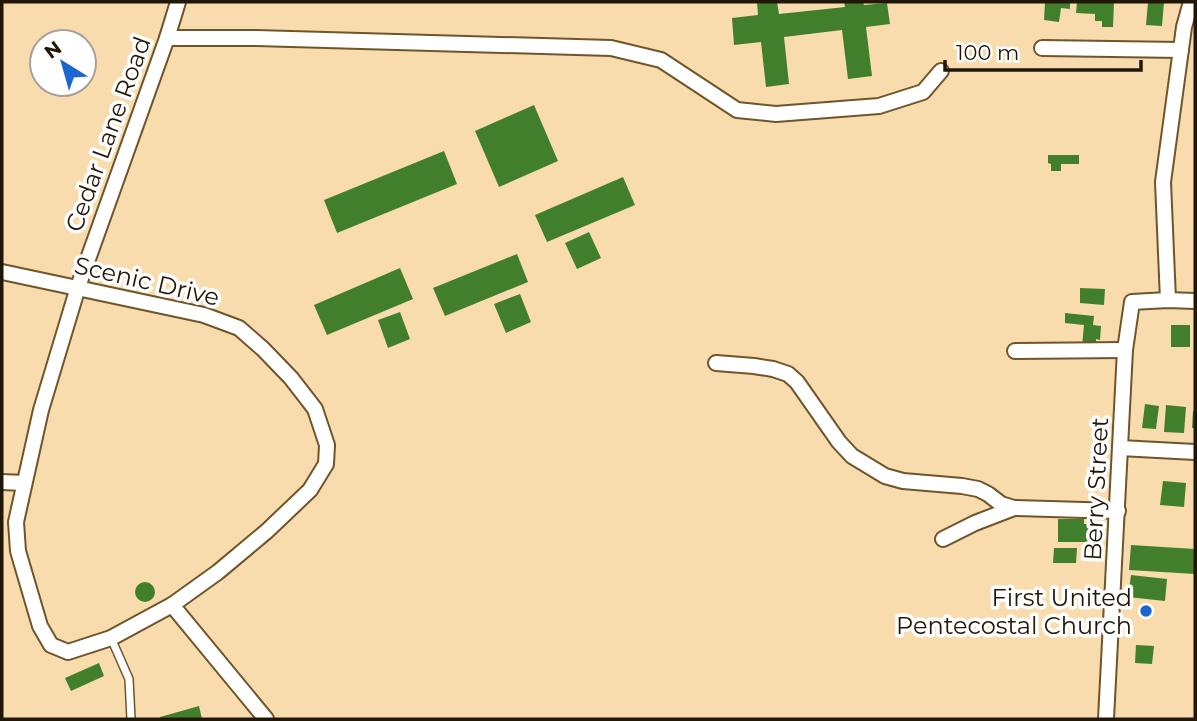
<svg xmlns="http://www.w3.org/2000/svg" width="1197" height="721" viewBox="0 0 1197 721" font-family="Montserrat,sans-serif">
<style>
.building{fill:#417f2d}
.lines{fill:none;stroke-linecap:round;stroke-linejoin:round}
.lane-casing{stroke:#6e552a;stroke-width:10}
.street-casing{stroke:#6e552a;stroke-width:18}
.lane{stroke:#fff;stroke-width:7}
.street{stroke:#fff;stroke-width:14}
.poi-dot{fill:#1d65d0;stroke:#fff;stroke-width:2.5}
.labels{text-anchor:middle;dominant-baseline:central;stroke-width:7;stroke-linejoin:round;paint-order:stroke}
.street-label{font-size:24px;fill:#211706;stroke:#fff}
.poi-label{font-size:24px;fill:#211706;stroke:#fff;text-anchor:end}
</style>
<rect width="100%" height="100%" fill="#f9dcae"/>
<g class="building">
<path d="M 757,2 L 777,2 L 779,14 L 845,7 L 844,2 L 863,2 L 864,5 L 887,3 L 890,24 L 866,27 L 872,76 L 848,79 L 842,30 L 784,37 L 789,84 L 766,87 L 761,42 L 734,45 L 732,18 L 758,15 Z"/>
<path d="M 1045,2 L 1070,2 L 1070,9 L 1061,8 L 1059,22 L 1044,20 Z"/>
<path d="M 1077,2 L 1114,2 L 1113,27 L 1102,27 L 1102,21 L 1095,21 L 1095,14 L 1076,13 Z"/>
<path d="M 1148,2 L 1164,2 L 1162,26 L 1146,25 Z"/>
<path d="M 534,105 L 558,161 L 499,187 L 475,131 Z"/>
<path d="M 444,151 L 457,184 L 337,233 L 324,200 Z"/>
<path d="M 1048,155 L 1079,155 L 1079,164 L 1061,164 L 1061,171 L 1051,171 L 1051,164 L 1048,163 Z"/>
<path d="M 623,177 L 635,205 L 547,242 L 535,215 Z"/>
<path d="M 589,232 L 601,258 L 577,269 L 565,243 Z"/>
<path d="M 517,254 L 528,282 L 445,316 L 433,288 Z"/>
<path d="M 400,268 L 413,299 L 327,335 L 314,305 Z"/>
<path d="M 1080,288 L 1105,289 L 1104,305 L 1080,303 Z"/>
<path d="M 520,294 L 531,322 L 506,333 L 494,304 Z"/>
<path d="M 400,312 L 410,339 L 388,348 L 378,320 Z"/>
<path d="M 1065,313 L 1094,316 L 1093,325 L 1101,326 L 1100,340 L 1096,339 L 1096,347 L 1082,346 L 1084,325 L 1065,323 Z"/>
<rect x="1171" y="325" width="19" height="22"/>
<path d="M 1145,404 L 1159,406 L 1156,429 L 1142,428 Z"/>
<path d="M 1166,405 L 1186,407 L 1184,433 L 1164,432 Z"/>
<path d="M 1193,411 L 1195,411 L 1195,428 L 1192,428 Z"/>
<path d="M 1163,481 L 1186,483 L 1184,507 L 1160,505 Z"/>
<path d="M 1058,519 L 1084,519 L 1084,524 L 1092,524 L 1092,534 L 1094,535 L 1092,542 L 1058,542 Z"/>
<path d="M 1131,545 L 1195,549 L 1195,574 L 1129,570 Z"/>
<path d="M 1054,548 L 1077,548 L 1076,563 L 1053,563 Z"/>
<path d="M 1131,575 L 1167,579 L 1165,601 L 1128,597 Z"/>
<circle cx="145" cy="592" r="10"/>
<path d="M 1136,645 L 1154,646 L 1152,664 L 1135,663 Z"/>
<path d="M 99,663 L 104,676 L 71,691 L 65,678 Z"/>
<path d="M 199,706 L 202,719 L 161,719 L 160,717 Z"/>
</g>
<g class="lines">
<g class="lane-casing">
<path id="lane" d="M 111,638 L 129,679 L 131,719"/>
</g>
<g class="street-casing">
<g id="street">
<path d="M 178,2 L 167,38 L 78,287 L 41,410 L 16,522 L 18,551 L 40,626 L 51,645 L 68,652 L 111,638 L 172,605 L 266,719"/>
<path d="M 167,38 L 256,38 L 611,48 L 661,60 L 737,110 L 776,114 L 879,106 L 923,92 L 941,71"/>
<path d="M 1042,48 L 1181,50"/>
<path d="M 2,272 L 204,315 L 239,328 L 263,349 L 291,378 L 315,409 L 327,445 L 326,464 L 310,490 L 267,531 L 218,572 L 172,605"/>
<path d="M 1168,300 L 1163,182 L 1184,27 L 1191,2"/>
<path d="M 1015,351 L 1125,350"/>
<path d="M 716,363 L 754,366 L 773,369 L 788,374 L 797,382 L 839,442 L 852,456 L 885,476 L 903,481 L 962,486 L 978,489 L 988,494 L 1001,504 L 1014,508 L 1118,511"/>
<path d="M 1120,448 L 1195,452"/>
<path d="M 2,482 L 24,483"/>
<path d="M 943,539 L 975,523 L 1014,508"/>
<path d="M 1106,719 L 1125,350 L 1132,302 L 1168,300 L 1195,301"/>
</g>
</g>
<use href="#lane" class="lane"/>
<use href="#street" class="street"/>
</g>
<circle class="poi-dot" cx="1146" cy="611" r="7"/>
<g class="labels">
<g class="street-label">
<text transform="translate(108 134) rotate(-70)">Cedar Lane Road</text>
<text transform="translate(147 281) rotate(13)">Scenic Drive</text>
<text transform="translate(1096 489) rotate(-87)">Berry Street</text>
</g>
<g class="poi-label">
<text x="1132" y="597">First United<tspan x="1132" dy="28">Pentecostal Church</tspan></text>
</g>
</g>
<rect width="1197" height="721" fill="none" stroke="#211706" stroke-width="7"/>
<g transform="translate(63 63) rotate(323)"><circle r="33" fill="#ffffff" stroke="#a6a29b" stroke-width="2"/>
<path d="M0-5L12 26L0 18L-12 26Z" fill="#1d65d0"/>
<text y="-10" font-size="19" font-weight="bold" text-anchor="middle" fill="#211706">N</text>
</g>
<path d="M945 60v10h196v-10" fill="none" stroke="#211706" stroke-width="3.5"/>
<text x="956" y="60" font-size="21" fill="#211706" stroke="#ffffff" stroke-width="5" paint-order="stroke">100 m</text>
</svg>
